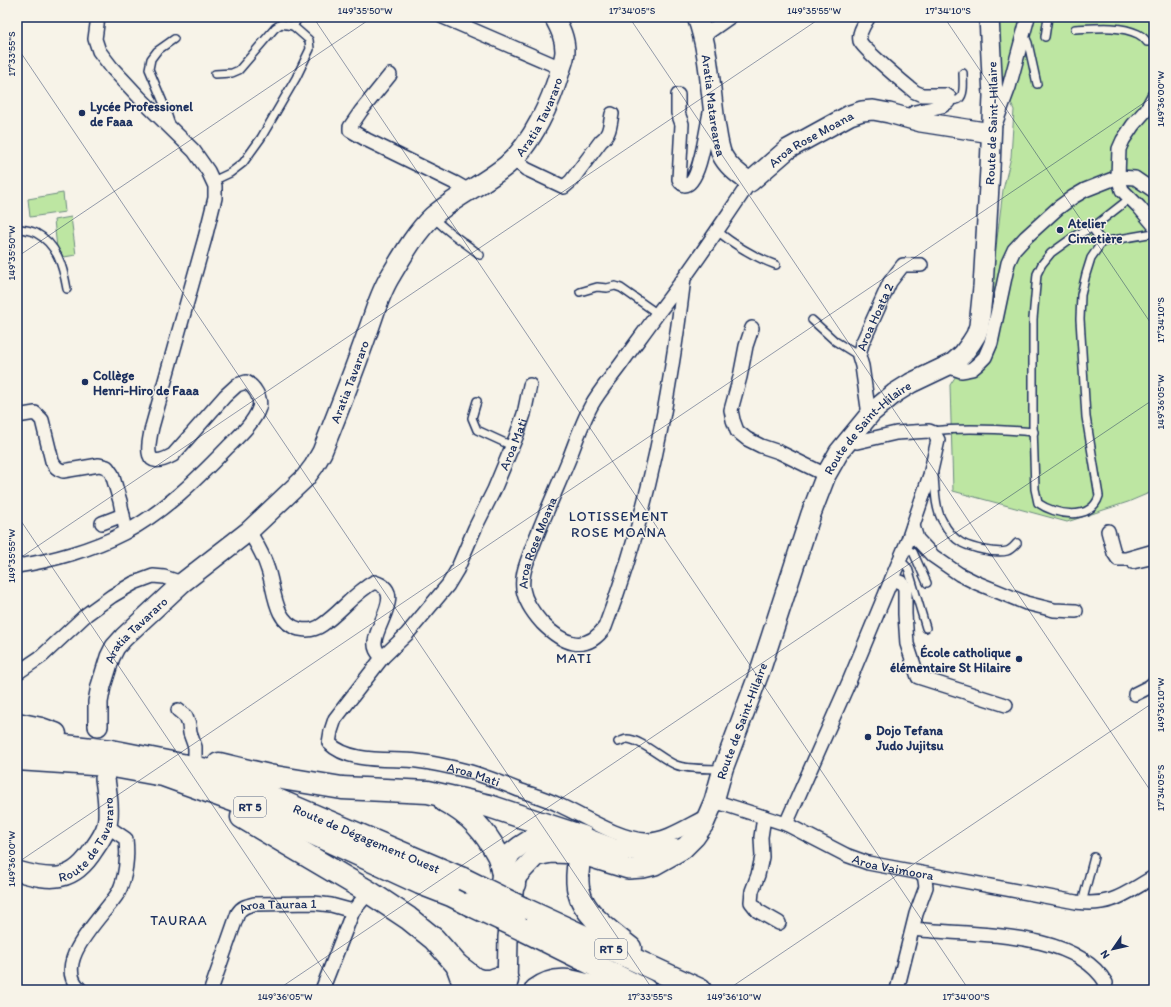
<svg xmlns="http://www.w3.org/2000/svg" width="1171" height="1007" viewBox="0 0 1171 1007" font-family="Itim,sans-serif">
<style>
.green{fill:#bde6a2;stroke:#6c8a80}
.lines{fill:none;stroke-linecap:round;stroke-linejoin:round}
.lane-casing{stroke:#1b2f5e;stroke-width:10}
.street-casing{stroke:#1b2f5e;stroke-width:16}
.secondary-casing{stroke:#1b2f5e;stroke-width:22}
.highway-casing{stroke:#1b2f5e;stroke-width:25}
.lane{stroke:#f7f3e8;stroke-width:7}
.street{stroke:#f7f3e8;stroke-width:13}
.secondary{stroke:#f7f3e8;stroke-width:19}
.highway{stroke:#f7f3e8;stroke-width:22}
.highway-bridge-casing{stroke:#1b2f5e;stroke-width:25;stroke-linecap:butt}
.highway-bridge{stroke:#f7f3e8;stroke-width:22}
.ticks{fill:none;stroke:#1b2f5e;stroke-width:1;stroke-opacity:0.45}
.poi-dot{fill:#1b2f5e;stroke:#f7f3e8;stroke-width:1.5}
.labels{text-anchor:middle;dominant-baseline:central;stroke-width:3;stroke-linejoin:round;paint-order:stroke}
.shield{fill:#f7f3e8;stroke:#5d6a87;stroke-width:1}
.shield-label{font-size:12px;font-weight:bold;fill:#1b2f5e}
.street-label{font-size:13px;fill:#1b2f5e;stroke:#f7f3e8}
.poi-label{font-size:13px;font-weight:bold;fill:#1b2f5e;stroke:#f7f3e8;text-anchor:start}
.neighbourhood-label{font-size:14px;letter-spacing:1px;fill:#1b2f5e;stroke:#f7f3e8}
.neatline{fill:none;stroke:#1b2f5e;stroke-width:1.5}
.ticks-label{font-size:10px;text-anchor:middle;fill:#1b2f5e}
</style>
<rect width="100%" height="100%" fill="#f7f3e8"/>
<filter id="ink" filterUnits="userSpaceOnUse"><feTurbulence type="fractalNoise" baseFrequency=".025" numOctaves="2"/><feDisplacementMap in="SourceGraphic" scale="8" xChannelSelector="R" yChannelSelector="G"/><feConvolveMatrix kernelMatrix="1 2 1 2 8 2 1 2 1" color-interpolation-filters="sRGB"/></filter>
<g filter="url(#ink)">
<g class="green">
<path d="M 998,17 L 1154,17 L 1154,119 L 1148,185 L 1149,206 L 1154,210 L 1154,491 L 1128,502 L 1067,522 L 953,491 L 950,385 L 986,330 L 1003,190 L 1011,157 L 1014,110 L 1008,97 L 999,83 Z"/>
<path d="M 63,193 L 65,212 L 30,217 L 28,199 Z"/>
<path d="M 71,217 L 76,255 L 58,258 L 54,220 Z"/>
</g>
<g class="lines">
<g class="lane-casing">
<g id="lane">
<path d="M 293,26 L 299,17"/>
<path d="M 1075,29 C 1096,28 1119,25 1138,34 C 1142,36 1145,39 1147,42 L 1154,42"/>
<path d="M 1024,34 L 1028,43 L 1037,84"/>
<path d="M 1045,37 L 1048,17"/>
<path d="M 949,101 C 952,100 957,101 959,99 C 965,95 963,79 963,73"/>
<path d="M 171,127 L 170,122 L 165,107 L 149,69 L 151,59 L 157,51 L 174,39"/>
<path d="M 213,181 L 230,173 L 243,163 L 261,138 L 296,78 L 310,49 L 309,40 L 293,26 L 281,24 L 275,28 L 239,70 L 232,73 L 215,74"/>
<path d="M 1129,199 L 1092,228 L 1076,235 L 1051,253 L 1042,264 L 1037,274 L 1033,319 L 1033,426 L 1035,489 L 1038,503 C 1055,515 1091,522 1099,496 L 1086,417 L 1080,319 L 1081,295 L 1086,274 L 1091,258 L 1102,242 L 1154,233"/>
<path d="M 433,217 C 446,232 465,242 480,255"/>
<path d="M 17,228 C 23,230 30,230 36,233 C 57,244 63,266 67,289"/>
<path d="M 1092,228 L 1102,242"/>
<path d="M 717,231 C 736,246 754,257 776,265"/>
<path d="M 580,292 L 597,287 L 607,288 L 615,286 L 621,288 L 658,314"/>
<path d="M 812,320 L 835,341 L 859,356"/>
<path d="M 477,401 L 472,418 L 477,430 L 512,446"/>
<path d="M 930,431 C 965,427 999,429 1034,432"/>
<path d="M 934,475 C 935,488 935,509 942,520 C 946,528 953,538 962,543 C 972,548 996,554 1007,551 C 1011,550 1014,546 1017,543"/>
<path d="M 904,549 L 913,552 L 927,583"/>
<path d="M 900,560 L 908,568 L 926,628"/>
<path d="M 1132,565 L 1154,560"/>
<path d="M 618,742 C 621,741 625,739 627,739 C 641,739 664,761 676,765 C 689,770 709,768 723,769"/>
<path d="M 1082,903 L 1094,857"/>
</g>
</g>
<g class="street-casing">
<g id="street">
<path d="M 443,17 L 561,68"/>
<path d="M 868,18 C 864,25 858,33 860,41 C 862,48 906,85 915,92 L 922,95 L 946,95 L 949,97 L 948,102 L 942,106 L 915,112 L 907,118"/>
<path d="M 703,36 L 730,17"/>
<path d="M 390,75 L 361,111 L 350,127 L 350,130 L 367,140 L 455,183 L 469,191"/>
<path d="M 678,95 L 678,113 L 682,124 L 679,179 C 680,183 682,184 685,185 C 700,185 707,124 710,113"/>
<path d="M 1154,96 L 1147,109 L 1133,125 L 1123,140 L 1119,149 L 1118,177 L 1122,190 L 1139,207 L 1154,225"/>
<path d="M 996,122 L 1009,87 L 1028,17"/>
<path d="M 514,159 L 526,169 L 564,187 L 571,181 L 601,141 C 610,135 610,124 612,114"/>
<path id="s1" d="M 684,278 C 670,397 648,515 605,627 C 585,655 562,643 542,623 C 534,614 525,602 523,589 C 522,581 524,570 527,562 C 539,527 555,493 569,459 C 576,441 582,423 591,406 C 599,391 611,378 621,364 C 633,347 646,330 658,313 C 691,271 720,226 750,182"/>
<path d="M 752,328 L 746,346 L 740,377 L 731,410 L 733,420 L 737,431 L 747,439 L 761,446 L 779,452 L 826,475"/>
<path d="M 947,366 L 961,371 L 967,370 L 972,369 L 978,364 L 985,357 L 991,343 L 1008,263 L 1014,250 L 1026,237 L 1058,208 L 1073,197 L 1085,190 L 1118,177 L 1135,178 L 1154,191"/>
<path id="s2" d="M 869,415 L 862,366 L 859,356 L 862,344 L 890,282 L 903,265 L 921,265"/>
<path d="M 17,416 L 35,413 L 42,420 L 52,461 C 55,467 57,469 63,471 L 99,465 L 107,467 L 112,474 L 120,501 L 126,531"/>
<path d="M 102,523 L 123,515"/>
<path d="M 913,526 L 917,539 L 933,556 L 959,574 L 977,583 L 1026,603 L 1054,610 L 1076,611"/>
<path id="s3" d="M 249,531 C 256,543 263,554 267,567 C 275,587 273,622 299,629 C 308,631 315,630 322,625 C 341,612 354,593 374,582 C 406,591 376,623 375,642 C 374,649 378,653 382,658 L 335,719 L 331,731 L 329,743 C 350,764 390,758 417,761 C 433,763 451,767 467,771 C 485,776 502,783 519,790 C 533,795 548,799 561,806 C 585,817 619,839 645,840 C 666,841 688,825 707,816"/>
<path d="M 1108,531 L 1114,553 L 1118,559 L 1126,559 L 1154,551"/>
<path d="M 17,566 C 52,561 93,549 124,533 C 164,512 196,480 227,448 C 238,437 254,423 259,408 C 262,398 254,386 246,382 L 237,385 L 225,396 L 173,455 C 142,472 148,446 152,427 L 205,238 L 215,198 L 215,186 L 208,171 L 194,151 L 140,98 L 112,68 L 99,51 L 95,39 L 98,17"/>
<path d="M 892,579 L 902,583 L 905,588 L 905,614 L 907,644 L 918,677 L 1006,705"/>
<path id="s4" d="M 382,658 L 407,634 L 448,585 L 457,570 L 475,528 L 494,490 L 516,437 L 524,414 L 530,385"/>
<path d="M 17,673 L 42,656 L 87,614 L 112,596 L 134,583 L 153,576 L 164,577 L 182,583"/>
<path d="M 1135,694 L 1149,687 L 1154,683"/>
<path d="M 178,710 L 186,717 L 189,725 L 190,733 L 195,747 L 195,757"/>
<path id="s5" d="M 714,801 L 786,824 L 846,855 L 868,863 L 1076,902 C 1113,907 1125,893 1154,877"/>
<path d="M 764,817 L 761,837 L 762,857 L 758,875 L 752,891 L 751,902 L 758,911 L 779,923"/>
<path d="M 786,824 L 848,684 L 895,571 L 908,540 L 930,475 L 938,440 L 934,433 L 929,431 L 896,433 L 857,442 L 849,440"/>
<path d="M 913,929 C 968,936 1073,928 1106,983 L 1104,990"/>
<path d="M 81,990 C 49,963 104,916 118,893 C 126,878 128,856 126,839 L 107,826"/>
<path id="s6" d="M 211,990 L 238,913 C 242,907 246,906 254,904 L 314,903 L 331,905 L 353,911"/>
<path d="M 322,990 L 353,911 L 369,892"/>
<path d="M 897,990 L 916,914 L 926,887 L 924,874"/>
</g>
</g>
<g class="secondary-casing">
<g id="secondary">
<path id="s7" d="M 697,17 C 709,50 710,87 715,122 C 717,133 718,145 722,155 C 728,167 739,175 750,182 L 788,149 L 850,115 L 862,111 L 873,110 L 889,113 L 921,122 L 991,133"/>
<path id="s8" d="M 98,726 L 98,702 L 101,686 L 110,657 L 115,647 L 124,637 L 182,583 L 249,531 L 305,478 L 314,466 L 322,452 C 338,412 354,371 368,331 C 375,312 380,292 391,275 C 403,255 416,232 433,216 C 456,196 484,184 507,165 C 532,144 551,102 560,71 C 562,65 565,58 565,51 C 565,38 560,28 554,17"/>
<path id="s9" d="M 17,871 C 52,881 73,883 94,849 C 99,842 105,833 107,825 C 110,810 107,793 105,779"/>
<path d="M 501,879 L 502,870 L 511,853 L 520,846 L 531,839 L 551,836 L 583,837 L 612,848 L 622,850 L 681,849"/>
<path id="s10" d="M 507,990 L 508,937 L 514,884 L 518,875 L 536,856 L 552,853 L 579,854 L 628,869 L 643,868 L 655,865 L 671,856 L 683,849 L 695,837 L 704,824 L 714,801 L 723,769 L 761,668 L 811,514 L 826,475 L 839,452 L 871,413 L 895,393 L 911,383 L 953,363 L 963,354 L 971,343 L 976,335 L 979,326 L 983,287 L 990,169 L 993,96 L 989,17"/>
</g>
</g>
<g class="highway-casing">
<g id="highway">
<path d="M 17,724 L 41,729 L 55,734"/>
<path id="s11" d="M 17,741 L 111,751 L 202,769 L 263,794 L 463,879"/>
<path d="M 17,759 L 108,765 L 163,775 L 238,802 L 312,833 L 420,883 L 451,895 L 469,904"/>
<path d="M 219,764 L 269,776 L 342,788 L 428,792 L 489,806 L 583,837"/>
<path d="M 445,801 C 470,814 485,831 498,855 C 501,861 501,866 502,870 C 505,875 511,880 514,884"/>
<path d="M 242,817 L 369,892 L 408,918 L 434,939 L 457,965 L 466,990"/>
<path d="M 551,836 L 567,842 L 579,854 C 579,867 575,879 579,892 C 584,915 613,934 630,948"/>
<path d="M 522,908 L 700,990"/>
<path d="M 522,929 L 645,990"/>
<path d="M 457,965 L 475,979 L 482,981 L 491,981 L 496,979 L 507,980"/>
<path d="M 536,990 C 558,973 579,983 603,990"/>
</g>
</g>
<use href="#lane" class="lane"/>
<use href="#street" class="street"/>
<use href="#secondary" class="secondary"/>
<use href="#highway" class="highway"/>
<g class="highway-bridge-casing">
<g id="highway-bridge">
<path d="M 463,879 L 522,908"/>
<path d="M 469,904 L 522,929"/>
</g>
</g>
<use href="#highway-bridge" class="highway-bridge"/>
</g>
</g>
<path class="ticks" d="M 313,17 L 969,990M 629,17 L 1154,796M 944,17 L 1154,328M 17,47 L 653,990M 17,257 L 373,17M 17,515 L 337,990M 17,560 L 822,17M 17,863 L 1154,96M 17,983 L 22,990M 277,990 L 1154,399M 727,990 L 1154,702"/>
<g class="poi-dot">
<circle cx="82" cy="113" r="4"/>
<circle cx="1060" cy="230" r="4"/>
<circle cx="85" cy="382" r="4"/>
<circle cx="1019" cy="659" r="4"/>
<circle cx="868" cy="737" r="4"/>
</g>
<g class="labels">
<g class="shield">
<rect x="234" y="797" width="32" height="20" rx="3"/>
<rect x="595" y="939" width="32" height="20" rx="3"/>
</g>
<g class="shield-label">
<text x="250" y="807">RT 5</text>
<text x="611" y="949">RT 5</text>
</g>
<g class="street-label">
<text stroke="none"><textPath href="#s7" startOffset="90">Aratia Matarearea</textPath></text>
<text stroke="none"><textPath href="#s8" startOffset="779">Aratia Tavararo</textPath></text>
<text stroke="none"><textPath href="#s10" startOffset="1122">Route de Saint-Hilaire</textPath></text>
<text stroke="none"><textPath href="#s7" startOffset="255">Aroa Rose Moana</textPath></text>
<text stroke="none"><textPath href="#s2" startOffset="102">Aroa Hoata 2</textPath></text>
<text stroke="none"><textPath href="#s8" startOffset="443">Aratia Tavararo</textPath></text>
<text stroke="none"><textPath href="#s10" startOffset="763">Route de Saint-Hilaire</textPath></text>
<text stroke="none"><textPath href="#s4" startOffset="254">Aroa Mati</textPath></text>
<text stroke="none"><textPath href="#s1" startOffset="522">Aroa Rose Moana</textPath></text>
<text stroke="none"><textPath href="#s8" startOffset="108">Aratia Tavararo</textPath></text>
<text stroke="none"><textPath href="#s10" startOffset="439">Route de Saint-Hilaire</textPath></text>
<text stroke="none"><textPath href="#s3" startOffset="545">Aroa Mati</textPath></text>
<text stroke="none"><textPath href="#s9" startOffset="93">Route de Tavararo</textPath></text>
<text stroke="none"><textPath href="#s11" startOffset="366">Route de Dégagement Ouest</textPath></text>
<text stroke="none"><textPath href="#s5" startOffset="192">Aroa Vaimoora</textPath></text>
<text stroke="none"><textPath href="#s6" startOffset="124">Aroa Tauraa 1</textPath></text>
</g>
<g class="poi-label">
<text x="90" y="106">Lycée Professionel<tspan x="90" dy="15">de Faaa</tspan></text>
<text x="1068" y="223">Atelier<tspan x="1068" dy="15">Cimetière</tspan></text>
<text x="93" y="375">Collège<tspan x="93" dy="15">Henri-Hiro de Faaa</tspan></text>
<text x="1011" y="652" text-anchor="end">École catholique<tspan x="1011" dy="15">élémentaire St Hilaire</tspan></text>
<text x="876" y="730">Dojo Tefana<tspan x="876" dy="15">Judo Jujitsu</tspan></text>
</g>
<g class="neighbourhood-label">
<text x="619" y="516">LOTISSEMENT<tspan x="619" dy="16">ROSE MOANA</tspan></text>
<text x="574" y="658">MATI</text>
<text x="179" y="920">TAURAA</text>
</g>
</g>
<rect width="1171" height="1007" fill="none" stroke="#f7f3e8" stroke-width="44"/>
<g transform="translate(1113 949) rotate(236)" stroke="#f7f3e8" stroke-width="3" paint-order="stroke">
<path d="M0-3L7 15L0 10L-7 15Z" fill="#1b2f5e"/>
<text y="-6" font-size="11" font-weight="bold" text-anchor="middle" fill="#1b2f5e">N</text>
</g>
<rect x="22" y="22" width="1127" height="963" class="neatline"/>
<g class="ticks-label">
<text x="365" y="14">149°35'50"W</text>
<text x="632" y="14">17°34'05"S</text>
<text x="814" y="14">149°35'55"W</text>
<text x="948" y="14">17°34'10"S</text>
<text transform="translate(11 54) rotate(-90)" y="4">17°33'55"S</text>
<text transform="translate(1160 99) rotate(-90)" y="4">149°36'00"W</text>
<text transform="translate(11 253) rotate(-90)" y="4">149°35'50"W</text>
<text transform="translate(1160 320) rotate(-90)" y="4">17°34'10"S</text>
<text transform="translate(1160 402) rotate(-90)" y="4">149°36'05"W</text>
<text transform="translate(11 556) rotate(-90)" y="4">149°35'55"W</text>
<text transform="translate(1160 705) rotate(-90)" y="4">149°36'10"W</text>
<text transform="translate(1160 788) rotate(-90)" y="4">17°34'05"S</text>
<text transform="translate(11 859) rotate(-90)" y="4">149°36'00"W</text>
<text x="285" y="1000">149°36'05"W</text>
<text x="650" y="1000">17°33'55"S</text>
<text x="734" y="1000">149°36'10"W</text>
<text x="966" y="1000">17°34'00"S</text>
</g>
</svg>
